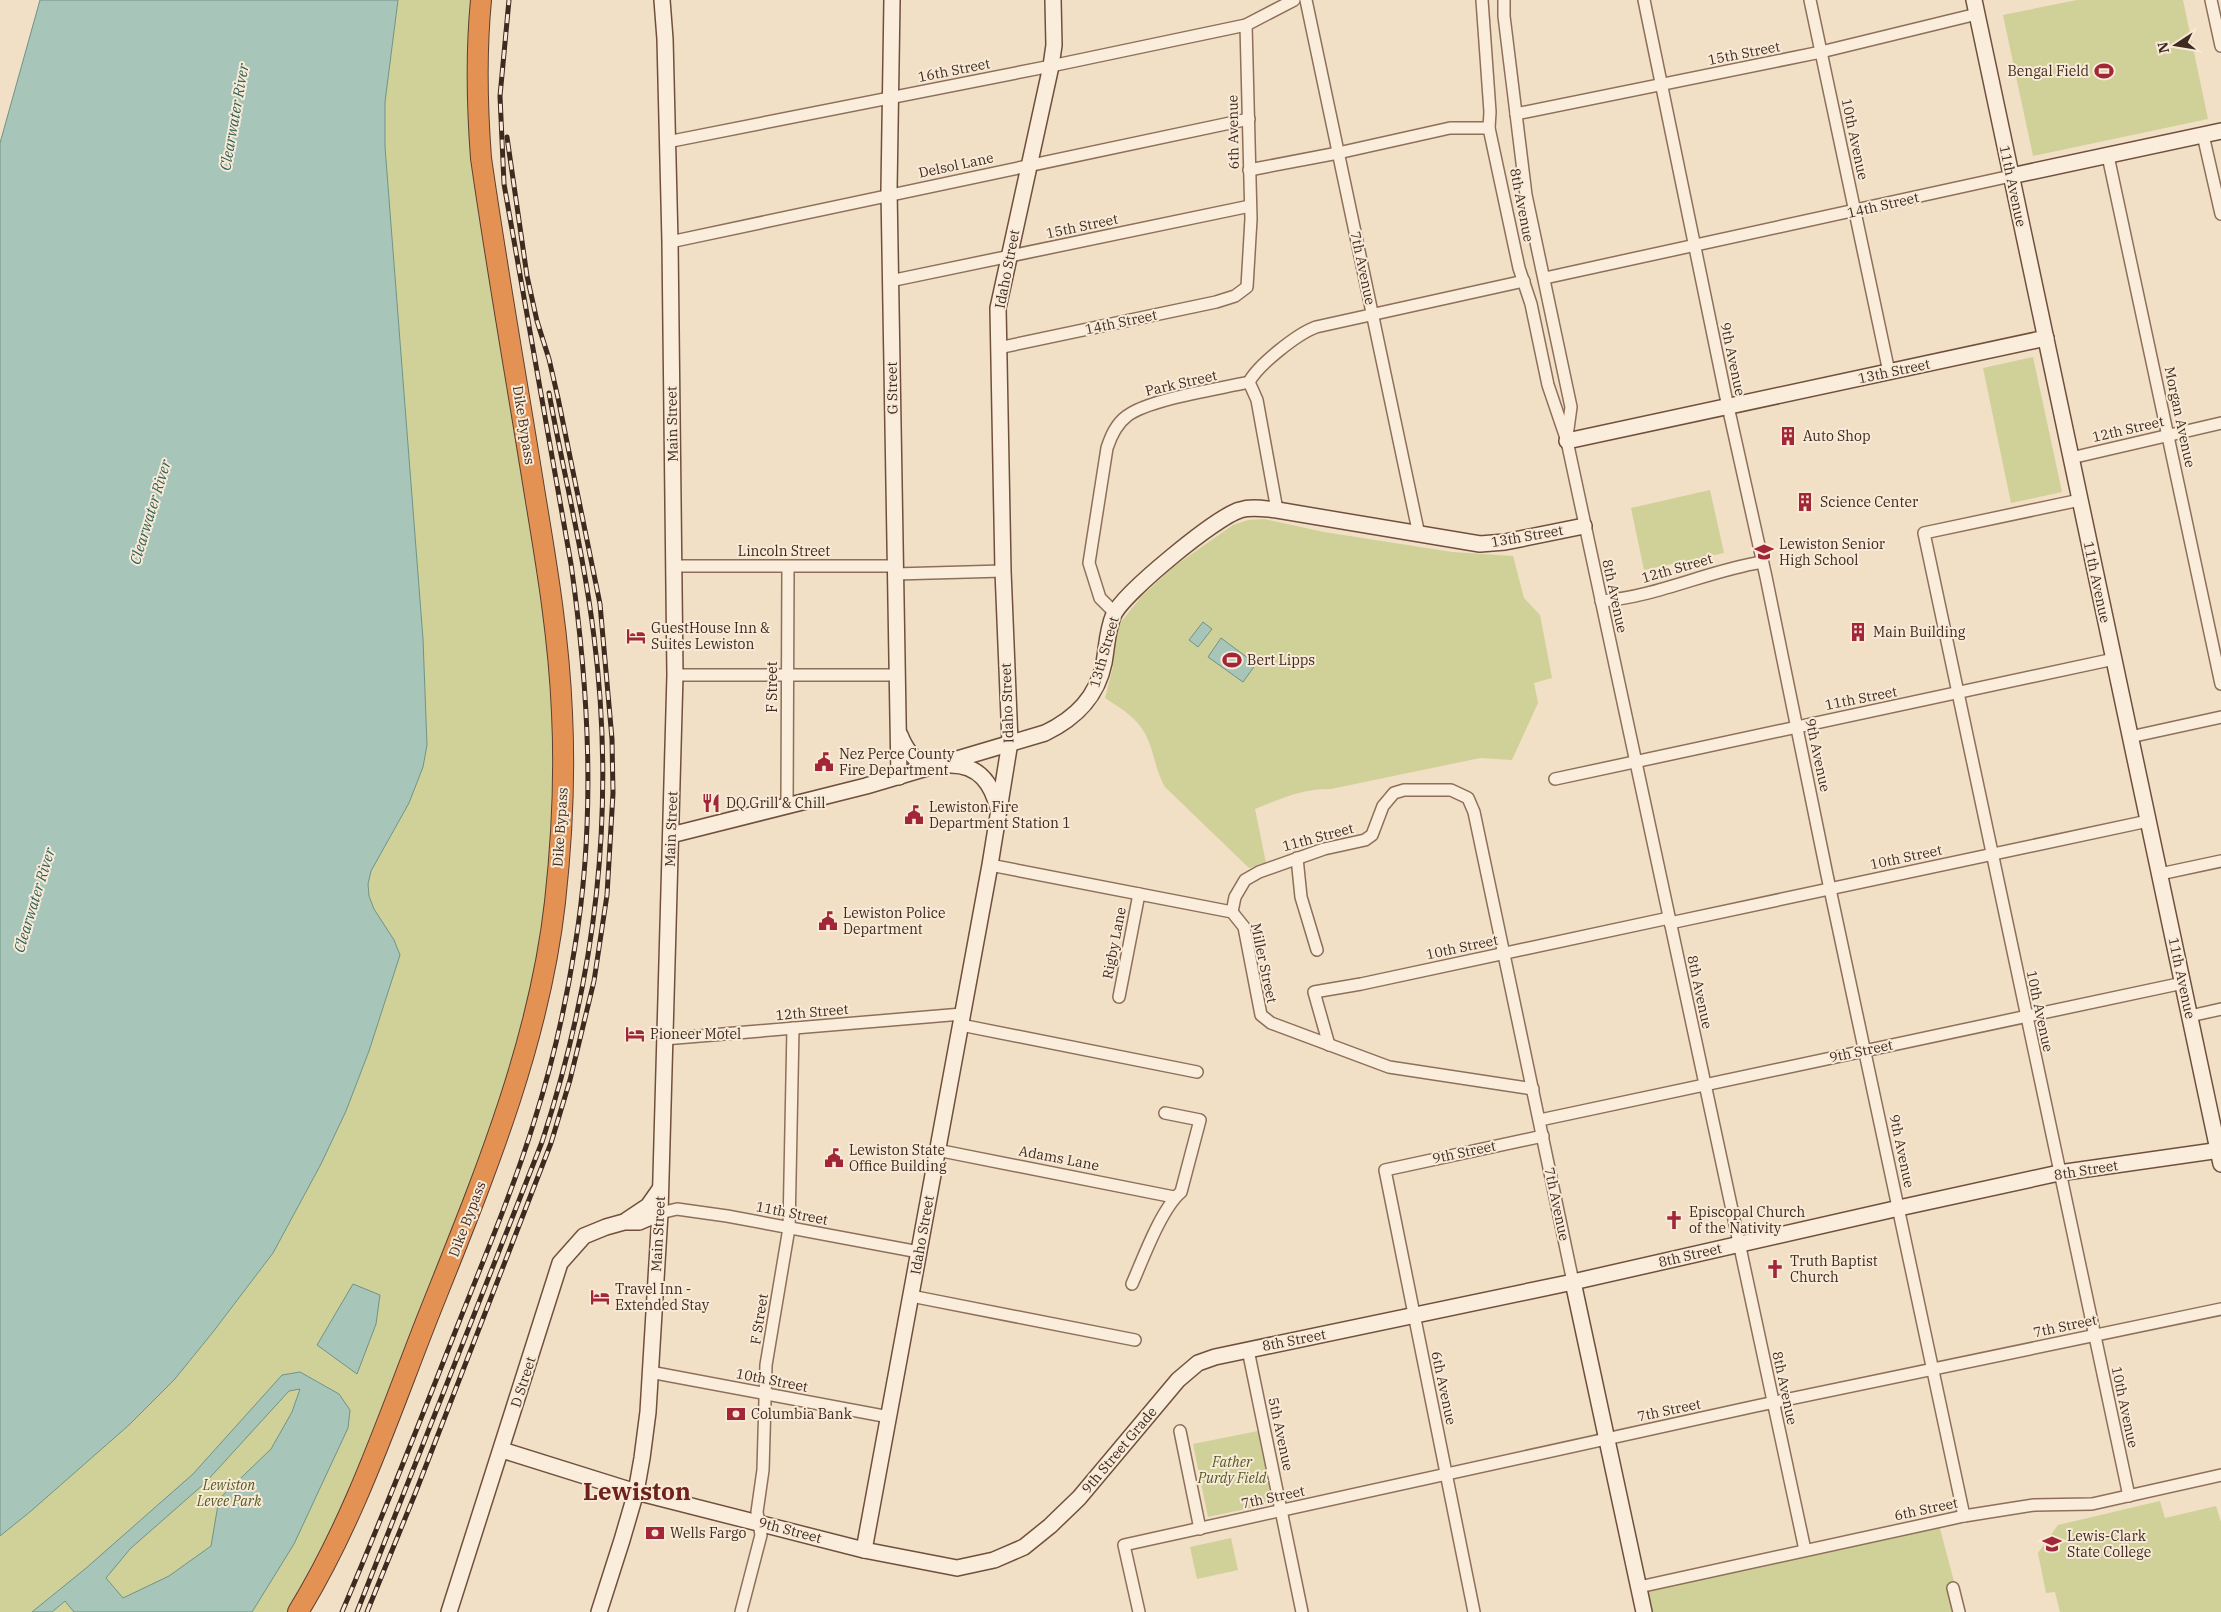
<svg xmlns="http://www.w3.org/2000/svg" width="2221" height="1612" viewBox="0 0 2221 1612" font-family="'IBM Plex Serif',serif">
<style>
.green{fill:#d0d099}
.water{fill:#a8c5b9;stroke:#6e9486;fill-rule:evenodd}
.lines{fill:none;stroke-linecap:round;stroke-linejoin:round}
.street-casing{stroke:#8e6f5a;stroke-width:14}
.secondary-casing{stroke:#70503d;stroke-width:18}
.highway-casing{stroke:#5c3e2f;stroke-width:22}
.street{stroke:#fbeddb;stroke-width:11}
.secondary{stroke:#fbeddb;stroke-width:15}
.highway{stroke:#e49254;stroke-width:20}
.rail-casing{stroke:#3e2a1f;stroke-width:5}
.rail{stroke:#f8ead7;stroke-width:3;stroke-dasharray:9;stroke-linecap:butt}
.labels{text-anchor:middle;dominant-baseline:central;stroke-width:4;stroke-linejoin:round;paint-order:stroke}
.street-label{font-size:14px;fill:#3e2a1f;stroke:#f8ead7}
.poi-label{font-size:14px;fill:#3e2a1f;stroke:#f8ead7;text-anchor:start}
.park-label{font-size:14px;font-style:italic;fill:#555b24;stroke:#f8ead7}
.water-label{font-size:15px;font-style:italic;fill:#2d5e55;stroke:#f8ead7}
.town-label{font-size:24px;font-weight:bold;fill:#6d221c;stroke:#f8ead7}
</style>
<rect width="100%" height="100%" fill="#f1dfc6"/>
<g class="green">
<path d="M 398,0 L 481,0 L 478,90 L 552,599 L 555,903 L 485,1172 L 298,1612 L 0,1612 L 0,1536 L 31,1511 L 129,1425 L 174,1380 L 213,1332 L 273,1253 L 321,1164 L 346,1111 L 369,1051 L 385,926 L 374,909 L 368,896 L 368,884 L 371,871 L 409,803 L 423,767 L 427,745 L 423,639 L 385,147 L 385,102 Z"/>
<path d="M 2077,0 L 2183,0 L 2208,119 L 2033,156 L 2003,15 Z"/>
<path d="M 2033,357 L 2062,492 L 2011,503 L 1983,368 Z"/>
<path d="M 1710,490 L 1724,553 L 1644,570 L 1631,508 Z"/>
<path d="M 1264,519 L 1324,532 L 1452,552 L 1513,556 L 1524,598 L 1540,615 L 1552,678 L 1534,683 L 1538,703 L 1512,760 L 1480,758 L 1331,789 C 1303,788 1280,799 1255,809 L 1266,863 L 1249,868 L 1165,787 C 1158,775 1156,764 1152,751 C 1144,722 1128,713 1105,698 L 1113,667 L 1116,628 L 1142,596 L 1173,567 L 1233,525 L 1248,520 Z"/>
<path d="M 1258,1431 L 1273,1503 L 1208,1517 L 1193,1444 Z"/>
<path d="M 2160,1501 L 2165,1518 L 2216,1506 L 2221,1522 L 2221,1612 L 2060,1612 L 2055,1592 L 2046,1593 L 2038,1553 L 2058,1525 Z"/>
<path d="M 1938,1521 L 1962,1612 L 1644,1612 L 1639,1587 Z"/>
<path d="M 1231,1538 L 1238,1570 L 1197,1579 L 1190,1547 Z"/>
</g>
<g class="water">
<path d="M 40,0 L 398,0 L 385,102 L 385,147 L 423,639 L 427,745 L 423,767 L 409,803 L 371,871 L 368,884 L 369,896 L 374,909 L 394,940 L 400,955 L 369,1051 L 346,1111 L 321,1164 L 273,1253 L 213,1332 L 174,1380 L 129,1425 L 31,1511 L 0,1536 L 0,143 Z"/>
<path d="M 1203,622 L 1212,629 L 1198,647 L 1189,640 Z"/>
<path d="M 1221,638 L 1256,664 L 1243,682 L 1208,657 Z"/>
<path d="M 353,1284 L 380,1295 L 376,1324 L 357,1374 L 317,1345 Z"/>
<path d="M 300,1372 L 339,1394 L 350,1410 L 348,1428 L 294,1544 L 252,1612 L 74,1612 L 65,1601 L 52,1612 L 32,1612 L 85,1569 L 193,1474 L 282,1375 ZM 300,1389 L 292,1412 L 271,1449 L 219,1499 L 211,1546 L 169,1576 L 123,1598 L 106,1578 L 130,1549 L 205,1483 L 289,1391 Z"/>
</g>
<g class="lines">
<g class="street-casing">
<g id="street">
<path d="M 1306,0 L 1419,535"/>
<path d="M 1482,0 L 1490,112 L 1489,128 L 1519,268 L 1531,304 L 1548,385 L 1567,441 L 1805,1550"/>
<path d="M 1504,0 L 1504,16 L 1526,195 L 1571,407 L 1567,436"/>
<path d="M 1644,0 L 1725,393 L 1766,577 L 1827,875 L 1964,1516"/>
<path d="M 1810,0 L 1889,372"/>
<path d="M 2211,0 L 2221,46"/>
<path d="M 1516,114 L 1821,52 L 1977,14"/>
<path d="M 2203,135 L 2221,214"/>
<path d="M 667,142 L 1051,66 L 1246,25 L 1294,0"/>
<path d="M 2108,156 L 2221,684"/>
<path d="M 1249,170 L 1338,153 L 1450,128 L 1489,128"/>
<path d="M 670,242 L 1249,119"/>
<path d="M 1545,278 L 2011,176"/>
<path d="M 890,281 L 1250,206"/>
<path d="M 998,348 L 1216,302 L 1235,296 L 1247,287 L 1251,219 L 1246,25"/>
<path d="M 1249,382 L 1257,400 L 1277,510"/>
<path d="M 2071,458 L 2221,423"/>
<path d="M 2080,500 L 1924,533 L 2129,1496"/>
<path d="M 674,566 L 895,566"/>
<path d="M 895,574 L 1003,571"/>
<path d="M 1601,601 C 1656,597 1707,571 1762,562"/>
<path d="M 1115,613 L 1100,598 L 1089,563 L 1107,448 C 1111,436 1116,424 1127,416 C 1149,399 1219,389 1249,382 C 1258,365 1297,334 1316,327 L 1524,281"/>
<path d="M 675,675 L 897,675"/>
<path d="M 2130,737 L 2221,717"/>
<path d="M 1555,779 L 2114,659"/>
<path d="M 787,807 L 788,567"/>
<path d="M 1297,858 L 1301,897 L 1317,950"/>
<path d="M 990,865 L 1232,912 L 1244,927 L 1261,1015 L 1271,1023 L 1389,1067 L 1533,1089"/>
<path d="M 2160,874 L 2221,861"/>
<path d="M 1232,912 L 1235,897 L 1245,880 L 1259,872 L 1324,849 L 1365,840 L 1372,835 L 1383,806 L 1394,793 L 1404,790 L 1451,790 L 1468,798 L 1474,812 L 1573,1282"/>
<path d="M 1670,923 L 2148,821"/>
<path d="M 1119,997 L 1139,894"/>
<path d="M 2190,1016 L 2221,1009"/>
<path d="M 961,1025 L 1197,1072"/>
<path d="M 664,1039 L 962,1014"/>
<path d="M 1329,1045 L 1314,992 L 1361,984 L 1669,918"/>
<path d="M 1540,1120 L 2183,983"/>
<path d="M 937,1150 L 1174,1197"/>
<path d="M 660,1213 L 677,1209 L 727,1216 L 919,1252"/>
<path d="M 1132,1284 C 1143,1259 1161,1209 1181,1192 L 1200,1120 L 1165,1113"/>
<path d="M 911,1296 L 1135,1340"/>
<path d="M 1248,1350 L 1302,1612"/>
<path d="M 650,1372 L 889,1417"/>
<path d="M 1180,1431 L 1200,1529"/>
<path d="M 1639,1587 L 1964,1516 L 2034,1505 L 2092,1504 L 2221,1475"/>
<path d="M 1953,1588 L 1959,1612"/>
<path d="M 741,1612 L 761,1535 L 757,1512 L 763,1470 L 766,1365 L 789,1228 L 793,1028"/>
<path d="M 1139,1612 L 1124,1545 L 1756,1406 L 2221,1309"/>
<path d="M 1474,1612 L 1385,1170 L 1543,1136"/>
</g>
</g>
<g class="secondary-casing">
<g id="secondary">
<path d="M 892,0 L 889,190 L 899,777"/>
<path d="M 1974,0 L 2221,1164"/>
<path d="M 2011,176 L 2221,131"/>
<path d="M 1567,441 L 2046,338"/>
<path d="M 900,735 C 905,748 913,761 928,765 C 935,767 944,765 951,765 C 979,765 992,784 998,809"/>
<path d="M 671,835 L 866,786 L 1045,733 C 1076,718 1097,697 1104,663 C 1107,646 1107,630 1114,614 C 1125,592 1216,517 1240,510 C 1252,506 1265,509 1277,510 L 1480,544 L 1505,542 L 1584,526"/>
<path d="M 627,1220 L 648,1206 L 660,1189"/>
<path d="M 1573,1282 L 1644,1612"/>
<path d="M 502,1450 L 636,1492 L 864,1550 L 957,1568 L 994,1560 L 1024,1547 L 1050,1526 L 1079,1498 L 1178,1380 L 1198,1363 L 1215,1357 L 1573,1282 L 1899,1208 L 2059,1173 L 2221,1150"/>
<path d="M 864,1550 L 990,865 L 1010,742 L 1003,571 L 998,308 L 1051,66 L 1054,45 L 1053,0"/>
<path d="M 449,1612 L 560,1263 L 584,1236 L 606,1227 L 624,1222 L 639,1222 L 660,1213"/>
<path d="M 599,1612 L 622,1540 L 636,1492 L 642,1458 L 648,1412 L 660,1213 L 675,675 L 670,242 L 665,39 L 662,0"/>
</g>
</g>
<g class="highway-casing">
<path id="highway" d="M 298,1612 C 355,1519 389,1415 429,1314 C 482,1181 539,1046 555,902 C 562,839 565,775 562,713 C 559,639 547,567 535,495 C 517,382 497,270 481,158 C 477,105 476,52 481,0"/>
</g>
<use href="#street" class="street"/>
<use href="#secondary" class="secondary"/>
<use href="#highway" class="highway"/>
<g class="rail-casing">
<g id="rail">
<path d="M 342,1612 C 383,1516 421,1419 459,1322 C 485,1256 513,1190 534,1122 C 552,1065 566,1005 575,946 C 596,819 589,691 571,564 L 504,184 L 500,96 L 509,0"/>
<path d="M 357,1612 L 542,1142 C 596,976 616,811 594,637 C 584,555 564,475 549,393"/>
<path d="M 367,1612 L 415,1494 L 551,1143 L 570,1080 L 594,981 L 607,895 L 613,793 L 612,739 L 600,604 L 558,398 L 549,359 L 537,321 L 527,276 L 507,137"/>
</g>
</g>
<use href="#rail" class="rail"/>
</g>
<defs>
<g id="stadium-bare" transform="scale(1.5)"><path d="M0-5a6.5 5 0 1 0 0 10a6.5 5 0 1 0 0-10ZM-3.5-1.8h7v3.6h-7Z" fill="#a12637" stroke="#f8ead7" stroke-width="2.5" paint-order="stroke"/></g>
<g id="building-bare" transform="scale(1.5)"><path d="M-4-6H4V6H1V3H-1V6H-4ZM-2.5-4.3h1.7v1.8h-1.7ZM.8-4.3h1.7v1.8H.8ZM-2.5-1h1.7V.8h-1.7ZM.8-1h1.7V.8H.8Z" fill="#a12637" stroke="#f8ead7" stroke-width="2.5" paint-order="stroke"/></g>
<g id="school-bare" transform="scale(1.5)"><path d="M0-5L7-2L0 1L-7-2ZM-4 1L0 2.5L4 1V4Q0 6-4 4Z" fill="#a12637" stroke="#f8ead7" stroke-width="2.5" paint-order="stroke"/></g>
<g id="hotel-bare" transform="scale(1.5)"><path d="M-6-4.5h1.5V1H6V5H4.5V3h-9V5H-6ZM-4 0a1.8 1.8 0 1 1 3.6 0ZM.5 0V-2.5h3Q6-2.5 6 0Z" fill="#a12637" stroke="#f8ead7" stroke-width="2.5" paint-order="stroke"/></g>
<g id="civic-bare" transform="scale(1.5)"><path d="M-.6-6.5H3V-4.5H.6V-3L4-1V1h2V6H-6V1h2V-1L-.6-3ZM-1.2 2.5V6h2.4V2.5Z" fill="#a12637" stroke="#f8ead7" stroke-width="2.5" paint-order="stroke"/></g>
<g id="restaurant-bare" transform="scale(1.5)"><path d="M-5-6h1v4h1v-4h1v4h1v-4h1v5L-1.5 .5V6h-2V.5L-5-1ZM5-6V6H3V1.5H1.5Q1.5-4 5-6Z" fill="#a12637" stroke="#f8ead7" stroke-width="2.5" paint-order="stroke"/></g>
<g id="church-bare" transform="scale(1.5)"><path d="M-1.2-6h2.4v3.5h3.3v2.4h-3.3V6h-2.4V-.1h-3.3v-2.4h3.3Z" fill="#a12637" stroke="#f8ead7" stroke-width="2.5" paint-order="stroke"/></g>
<g id="bank-bare" transform="scale(1.5)"><path d="M-6-4H6V4H-6ZM0-2.3a2.3 2.3 0 1 0 0 4.6a2.3 2.3 0 1 0 0-4.6Z" fill="#a12637" stroke="#f8ead7" stroke-width="2.5" paint-order="stroke"/></g>
<g id="university-bare" transform="scale(1.5)"><path d="M0-5L7-2L0 1L-7-2ZM-4 1L0 2.5L4 1V4Q0 6-4 4Z" fill="#a12637" stroke="#f8ead7" stroke-width="2.5" paint-order="stroke"/></g>
</defs>
<g fill-rule="evenodd">
<use href="#stadium-bare" x="2104" y="71"/>
<use href="#building-bare" x="1788" y="436"/>
<use href="#building-bare" x="1805" y="502"/>
<use href="#school-bare" x="1764" y="552"/>
<use href="#building-bare" x="1858" y="632"/>
<use href="#hotel-bare" x="636" y="636"/>
<use href="#stadium-bare" x="1232" y="660"/>
<use href="#civic-bare" x="824" y="762"/>
<use href="#restaurant-bare" x="711" y="803"/>
<use href="#civic-bare" x="914" y="815"/>
<use href="#civic-bare" x="828" y="921"/>
<use href="#hotel-bare" x="635" y="1034"/>
<use href="#civic-bare" x="834" y="1158"/>
<use href="#church-bare" x="1674" y="1220"/>
<use href="#church-bare" x="1775" y="1269"/>
<use href="#hotel-bare" x="600" y="1297"/>
<use href="#bank-bare" x="736" y="1414"/>
<use href="#bank-bare" x="655" y="1533"/>
<use href="#university-bare" x="2052" y="1544"/>
</g>
<g class="labels">
<g class="street-label">
<text transform="translate(1744 53) rotate(-11)">15th Street</text>
<text transform="translate(954 70) rotate(-11)">16th Street</text>
<text transform="translate(1233 132) rotate(-91)">6th Avenue</text>
<text transform="translate(1855 139) rotate(78)">10th Avenue</text>
<text transform="translate(956 165) rotate(-12)">Delsol Lane</text>
<text transform="translate(2013 186) rotate(78)">11th Avenue</text>
<text transform="translate(1522 205) rotate(79)">8th Avenue</text>
<text transform="translate(1883 205) rotate(-13)">14th Street</text>
<text transform="translate(1082 226) rotate(-12)">15th Street</text>
<text transform="translate(1363 268) rotate(78)">7th Avenue</text>
<text transform="translate(1007 269) rotate(-79)">Idaho Street</text>
<text transform="translate(1121 322) rotate(-12)">14th Street</text>
<text transform="translate(1733 359) rotate(78)">9th Avenue</text>
<text transform="translate(1894 371) rotate(-12)">13th Street</text>
<text transform="translate(1181 383) rotate(-13)">Park Street</text>
<text transform="translate(892 388) rotate(-91)">G Street</text>
<text transform="translate(2180 417) rotate(78)">Morgan Avenue</text>
<text transform="translate(672 424) rotate(-91)">Main Street</text>
<text transform="translate(524 425) rotate(81)">Dike Bypass</text>
<text transform="translate(2128 429) rotate(-13)">12th Street</text>
<text transform="translate(1527 536) rotate(-10)">13th Street</text>
<text x="784" y="551">Lincoln Street</text>
<text transform="translate(1677 568) rotate(-16)">12th Street</text>
<text transform="translate(2097 582) rotate(78)">11th Avenue</text>
<text transform="translate(1615 596) rotate(78)">8th Avenue</text>
<text transform="translate(1104 652) rotate(-74)">13th Street</text>
<text transform="translate(772 687) rotate(-90)">F Street</text>
<text transform="translate(1861 698) rotate(-11)">11th Street</text>
<text transform="translate(1007 703) rotate(-92)">Idaho Street</text>
<text transform="translate(1818 755) rotate(78)">9th Avenue</text>
<text transform="translate(560 827) rotate(-86)">Dike Bypass</text>
<text transform="translate(671 829) rotate(-88)">Main Street</text>
<text transform="translate(1318 837) rotate(-15)">11th Street</text>
<text transform="translate(1906 857) rotate(-12)">10th Street</text>
<text transform="translate(1114 943) rotate(-79)">Rigby Lane</text>
<text transform="translate(1462 947) rotate(-12)">10th Street</text>
<text transform="translate(1264 963) rotate(78)">Miller Street</text>
<text transform="translate(2182 978) rotate(78)">11th Avenue</text>
<text transform="translate(1700 992) rotate(78)">8th Avenue</text>
<text transform="translate(2040 1011) rotate(78)">10th Avenue</text>
<text transform="translate(812 1012) rotate(-5)">12th Street</text>
<text transform="translate(1861 1051) rotate(-12)">9th Street</text>
<text transform="translate(1902 1151) rotate(78)">9th Avenue</text>
<text transform="translate(1464 1152) rotate(-12)">9th Street</text>
<text transform="translate(1059 1158) rotate(11)">Adams Lane</text>
<text transform="translate(2086 1170) rotate(-9)">8th Street</text>
<text transform="translate(1557 1204) rotate(78)">7th Avenue</text>
<text transform="translate(792 1213) rotate(11)">11th Street</text>
<text transform="translate(467 1219) rotate(-69)">Dike Bypass</text>
<text transform="translate(658 1234) rotate(-87)">Main Street</text>
<text transform="translate(922 1235) rotate(-80)">Idaho Street</text>
<text transform="translate(1690 1255) rotate(-13)">8th Street</text>
<text transform="translate(759 1319) rotate(-81)">F Street</text>
<text transform="translate(2065 1326) rotate(-12)">7th Street</text>
<text transform="translate(1294 1340) rotate(-11)">8th Street</text>
<text transform="translate(772 1380) rotate(11)">10th Street</text>
<text transform="translate(523 1382) rotate(-72)">D Street</text>
<text transform="translate(1444 1388) rotate(78)">6th Avenue</text>
<text transform="translate(1785 1388) rotate(78)">8th Avenue</text>
<text transform="translate(2125 1407) rotate(78)">10th Avenue</text>
<text transform="translate(1669 1410) rotate(-12)">7th Street</text>
<text transform="translate(1281 1434) rotate(78)">5th Avenue</text>
<text transform="translate(1119 1450) rotate(-50)">9th Street Grade</text>
<text transform="translate(1273 1497) rotate(-12)">7th Street</text>
<text transform="translate(1926 1509) rotate(-12)">6th Street</text>
<text transform="translate(790 1530) rotate(15)">9th Street</text>
</g>
<g class="poi-label">
<text x="2089" y="71" text-anchor="end">Bengal Field</text>
<text x="1803" y="436">Auto Shop</text>
<text x="1820" y="502">Science Center</text>
<text x="1779" y="544">Lewiston Senior<tspan x="1779" dy="16">High School</tspan></text>
<text x="651" y="628">GuestHouse Inn &amp;<tspan x="651" dy="16">Suites Lewiston</tspan></text>
<text x="1873" y="632">Main Building</text>
<text x="1247" y="660">Bert Lipps</text>
<text x="839" y="754">Nez Perce County<tspan x="839" dy="16">Fire Department</tspan></text>
<text x="726" y="803">DQ Grill &amp; Chill</text>
<text x="929" y="807">Lewiston Fire<tspan x="929" dy="16">Department Station 1</tspan></text>
<text x="843" y="913">Lewiston Police<tspan x="843" dy="16">Department</tspan></text>
<text x="650" y="1034">Pioneer Motel</text>
<text x="849" y="1150">Lewiston State<tspan x="849" dy="16">Office Building</tspan></text>
<text x="1689" y="1212">Episcopal Church<tspan x="1689" dy="16">of the Nativity</tspan></text>
<text x="1790" y="1261">Truth Baptist<tspan x="1790" dy="16">Church</tspan></text>
<text x="615" y="1289">Travel Inn -<tspan x="615" dy="16">Extended Stay</tspan></text>
<text x="751" y="1414">Columbia Bank</text>
<text x="670" y="1533">Wells Fargo</text>
<text x="2067" y="1536">Lewis-Clark<tspan x="2067" dy="16">State College</tspan></text>
</g>
<g class="park-label">
<text x="1232" y="1462">Father<tspan x="1232" dy="16">Purdy Field</tspan></text>
<text x="229" y="1485">Lewiston<tspan x="229" dy="16">Levee Park</tspan></text>
</g>
<g class="water-label">
<text transform="translate(234 117) rotate(-80)">Clearwater River</text>
<text transform="translate(150 512) rotate(-73)">Clearwater River</text>
<text transform="translate(34 900) rotate(-73)">Clearwater River</text>
</g>
<g class="town-label">
<text x="637" y="1491">Lewiston</text>
</g>
</g>
<g transform="translate(2176 45) rotate(258)" stroke="#f8ead7" stroke-width="4" paint-order="stroke">
<path d="M0-4L9 19L0 12L-9 19Z" fill="#3e2a1f"/>
<text y="-8" font-size="14" font-weight="bold" text-anchor="middle" fill="#3e2a1f">N</text>
</g>
</svg>
